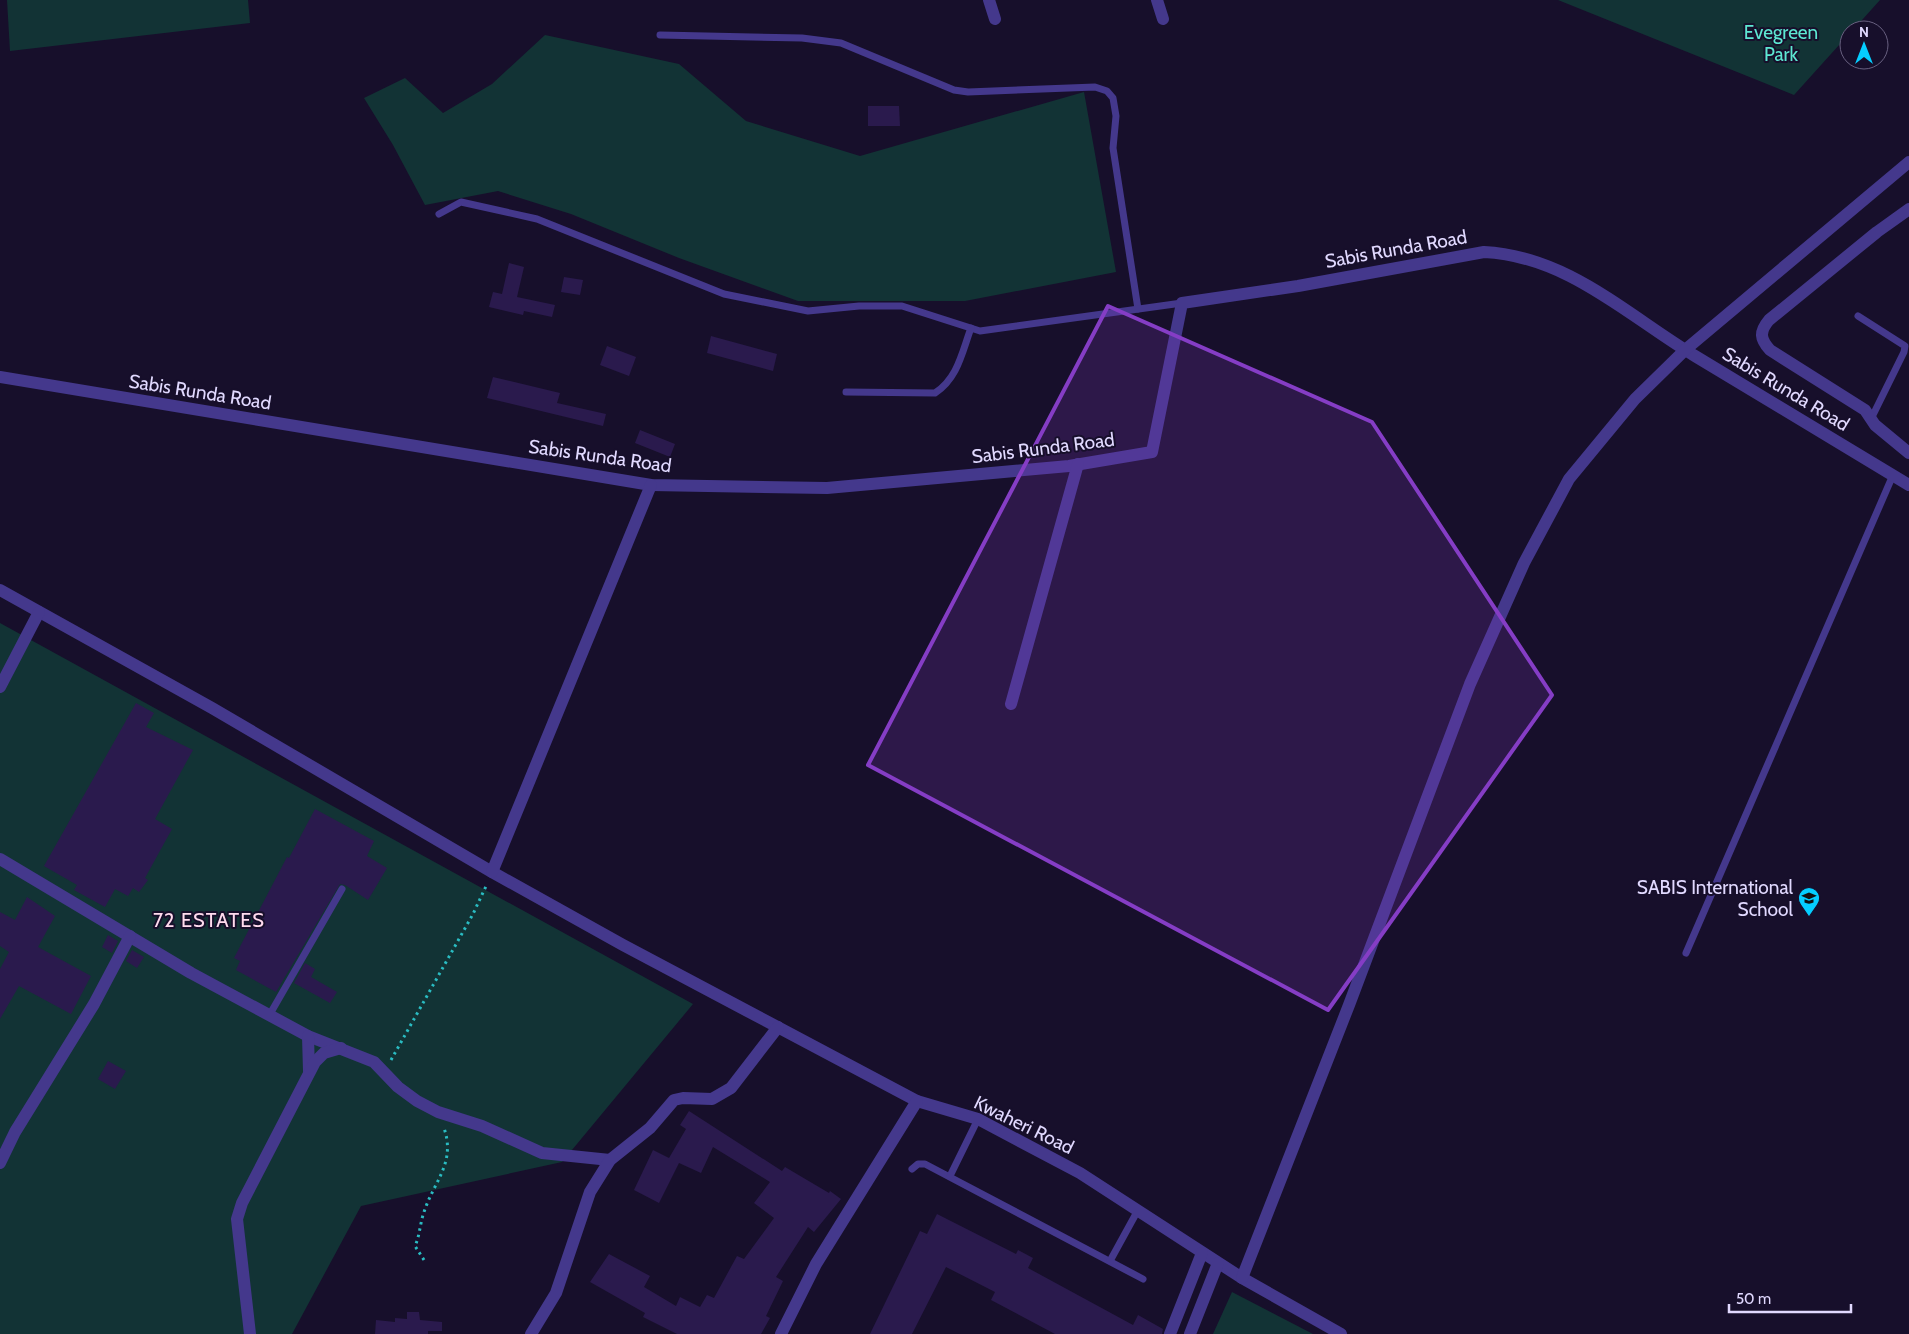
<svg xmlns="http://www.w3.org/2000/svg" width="1909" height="1334" viewBox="0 0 1909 1334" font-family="Cabin,sans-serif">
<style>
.green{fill:#123335}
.building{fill:#2a1a4d}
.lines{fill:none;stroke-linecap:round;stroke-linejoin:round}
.path{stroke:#2abcc2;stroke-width:3;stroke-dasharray:2.5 4;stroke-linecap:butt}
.service{stroke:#44388c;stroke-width:7}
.minor{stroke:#44388c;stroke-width:12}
.marked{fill:#853dc5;fill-opacity:0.2;stroke:#853dc5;stroke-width:4;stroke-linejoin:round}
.labels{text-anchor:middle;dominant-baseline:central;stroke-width:4;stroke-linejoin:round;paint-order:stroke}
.park-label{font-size:19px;fill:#5de7d2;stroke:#170f2b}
.street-label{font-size:19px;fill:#e1d9ff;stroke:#170f2b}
.poi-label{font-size:19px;fill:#e1d9ff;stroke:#170f2b;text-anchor:end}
.neighbourhood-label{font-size:20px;letter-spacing:1px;fill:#ffdbee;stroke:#170f2b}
</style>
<rect width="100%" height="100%" fill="#170f2b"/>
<g class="green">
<path d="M 7,0 L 248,0 L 250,23 L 10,51 Z"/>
<path d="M 1558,0 L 1880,0 L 1853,30 L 1849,30 L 1849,34 L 1794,95 Z"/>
<path d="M 545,35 L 679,64 L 746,121 L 860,156 L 1084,92 L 1116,272 L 965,301 L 798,301 L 679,258 L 571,214 L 498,191 L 425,205 L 393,145 L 364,98 L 405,78 L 443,113 L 492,84 Z"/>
<path d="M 0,623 L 693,1004 L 562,1162 L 361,1206 L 292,1334 L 0,1334 Z"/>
<path d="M 1232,1292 L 1313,1334 L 1213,1334 Z"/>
</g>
<g class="building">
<path d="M 868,106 L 899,106 L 900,126 L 868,126 Z"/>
<path d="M 509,263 L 524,267 L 517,297 L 555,305 L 552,317 L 524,311 L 523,315 L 489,307 L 493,292 L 502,294 Z"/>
<path d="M 564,277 L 583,280 L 580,295 L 561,292 Z"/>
<path d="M 711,336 L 777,354 L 773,371 L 707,353 Z"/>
<path d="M 607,346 L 636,357 L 629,376 L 600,365 Z"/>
<path d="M 493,377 L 560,393 L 557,403 L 606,414 L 603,426 L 487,398 Z"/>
<path d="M 640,430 L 675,444 L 670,457 L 635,443 Z"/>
<path d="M 136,703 L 154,713 L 146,727 L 193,750 L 155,819 L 172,829 L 145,878 L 148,880 L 139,892 L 133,888 L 128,896 L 115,889 L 105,907 L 74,890 L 77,885 L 44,866 Z"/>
<path d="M 315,809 L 374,841 L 367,856 L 387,868 L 368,900 L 345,885 L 340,884 L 276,992 L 236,970 L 240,961 L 234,958 L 287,857 L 289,858 Z"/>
<path d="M 27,897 L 55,916 L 38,947 L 91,976 L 71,1014 L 19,986 L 0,1019 L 0,969 L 9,952 L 0,946 L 0,912 L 15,920 Z"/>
<path d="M 108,935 L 118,941 L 112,953 L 102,947 Z"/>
<path d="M 132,950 L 144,957 L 137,968 L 126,961 Z"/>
<path d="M 305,963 L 315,969 L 311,977 L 337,992 L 330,1003 L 294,983 Z"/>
<path d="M 108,1061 L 126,1071 L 115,1089 L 98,1079 Z"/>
<path d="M 689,1111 L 782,1171 L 785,1167 L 829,1193 L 830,1191 L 841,1199 L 814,1232 L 808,1227 L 776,1277 L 783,1281 L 766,1316 L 770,1318 L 761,1334 L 677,1334 L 643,1317 L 645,1313 L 590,1282 L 609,1254 L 650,1276 L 644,1287 L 676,1306 L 680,1297 L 700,1307 L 707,1295 L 714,1298 L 737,1256 L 744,1259 L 774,1218 L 754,1203 L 770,1182 L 713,1147 L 701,1173 L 679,1163 L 659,1203 L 634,1190 L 653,1150 L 669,1158 L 686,1129 L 680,1125 Z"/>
<path d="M 937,1214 L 1016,1254 L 1018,1250 L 1033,1258 L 1028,1268 L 1133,1325 L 1138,1315 L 1163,1329 L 1162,1334 L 1055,1334 L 991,1300 L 995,1292 L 946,1267 L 912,1334 L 870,1334 L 920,1231 L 927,1234 Z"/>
<path d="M 407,1312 L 419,1312 L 420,1320 L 442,1322 L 442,1331 L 428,1331 L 428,1334 L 375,1334 L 376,1320 L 395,1322 L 395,1318 L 407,1319 Z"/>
</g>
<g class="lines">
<g class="path">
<path d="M 391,1060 L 473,914 L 487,884"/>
<path d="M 424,1260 L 415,1246 C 420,1235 420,1223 424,1212 C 434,1181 456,1163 444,1128"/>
</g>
<g class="service">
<path d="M 660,35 L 802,38 L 841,43 L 954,90 L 968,92 L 1095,87 L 1107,91 L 1113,98 L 1116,116 L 1113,148 L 1138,309"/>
<path d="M 439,214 L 461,202 L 537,219 L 724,294 L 808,311 L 859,306 L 902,306 L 980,331 L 1182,303"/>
<path d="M 1858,316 L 1905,346 L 1904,352 L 1871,419"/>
<path d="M 846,392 L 935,393 C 958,378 962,352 971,328"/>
<path d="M 1686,953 L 1893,475"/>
<path d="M 270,1014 L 342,889"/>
<path d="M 912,1169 L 918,1164 L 925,1164 L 1143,1279"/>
<path d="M 950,1176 L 978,1119"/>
<path d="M 1110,1261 L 1138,1210"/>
</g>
<g class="minor">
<path d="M 989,0 L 995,19"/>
<path d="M 1157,0 L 1163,19"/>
<path d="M 1909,209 L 1877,232 L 1769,320 C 1759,332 1760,339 1770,350 L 1865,410 L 1875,425 L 1909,453"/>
<path d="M 0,377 L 651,485 L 827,488 L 1069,466 L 1152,452 L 1182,303 L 1298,286 L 1484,252 C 1567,256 1627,315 1695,356 C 1766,399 1837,442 1909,485"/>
<path d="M 0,590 L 212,708 L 492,872 L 623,945 L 917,1101 L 978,1119 L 1080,1173 L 1242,1278 L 1341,1334"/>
<path d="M 0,687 L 39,612"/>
<path d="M 1011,704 L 1078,464"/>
<path d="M 0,859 L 191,973 L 308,1036 L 374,1062 L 398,1087 L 417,1101 L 438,1112 L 482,1126 L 542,1153 L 610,1160"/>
<path d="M 492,872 L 651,485"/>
<path d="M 308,1036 L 309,1071"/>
<path d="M 0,1163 L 15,1132 L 94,1004 L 130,936"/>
<path d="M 1242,1278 L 1349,1005 L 1470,684 L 1524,563 L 1569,479 L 1635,399 L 1685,350 L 1909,162"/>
<path d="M 250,1334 L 237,1219 L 242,1203 L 315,1062 L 324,1053 L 341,1048"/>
<path d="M 531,1334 L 556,1293 L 590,1192 L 610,1160 L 650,1128 L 674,1100 L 683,1098 L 712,1099 L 731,1088 L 778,1027"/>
<path d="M 781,1334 L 816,1264 L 917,1101"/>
<path d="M 1170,1334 L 1202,1253"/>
<path d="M 1190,1334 L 1218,1263"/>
</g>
</g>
<path class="marked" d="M 1108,306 L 1372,422 L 1552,695 L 1328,1010 L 868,765 Z"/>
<defs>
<g id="school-pin" transform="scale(1.125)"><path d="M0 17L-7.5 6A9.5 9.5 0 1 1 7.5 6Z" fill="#05cdff" stroke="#170f2b"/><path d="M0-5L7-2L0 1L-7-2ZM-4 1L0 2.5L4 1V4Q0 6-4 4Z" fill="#111"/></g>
</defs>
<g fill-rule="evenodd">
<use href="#school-pin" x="1809" y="898"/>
</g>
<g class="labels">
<g class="park-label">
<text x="1781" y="32">Evegreen<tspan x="1781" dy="22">Park</tspan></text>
</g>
<g class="street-label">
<text transform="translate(1396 249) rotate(-10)">Sabis Runda Road</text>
<text transform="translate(1786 389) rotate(31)">Sabis Runda Road</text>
<text transform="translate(200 392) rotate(9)">Sabis Runda Road</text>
<text transform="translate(1043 448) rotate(-7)">Sabis Runda Road</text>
<text transform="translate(600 456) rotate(8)">Sabis Runda Road</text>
<text transform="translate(1024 1125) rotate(26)">Kwaheri Road</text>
</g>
<g class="poi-label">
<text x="1793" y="887">SABIS International<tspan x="1793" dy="22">School</tspan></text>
</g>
<g class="neighbourhood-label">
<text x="209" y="920">72 ESTATES</text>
</g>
</g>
<g transform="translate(1864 45)"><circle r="24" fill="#170f2b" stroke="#686080"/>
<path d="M0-4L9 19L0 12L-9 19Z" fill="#05cdff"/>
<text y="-8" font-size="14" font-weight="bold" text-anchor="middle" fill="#e1d9ff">N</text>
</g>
<path d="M1729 1304v8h122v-8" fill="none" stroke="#e1d9ff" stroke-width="2.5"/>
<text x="1736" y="1304" font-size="15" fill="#e1d9ff" stroke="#170f2b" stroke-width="4" paint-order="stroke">50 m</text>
</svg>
